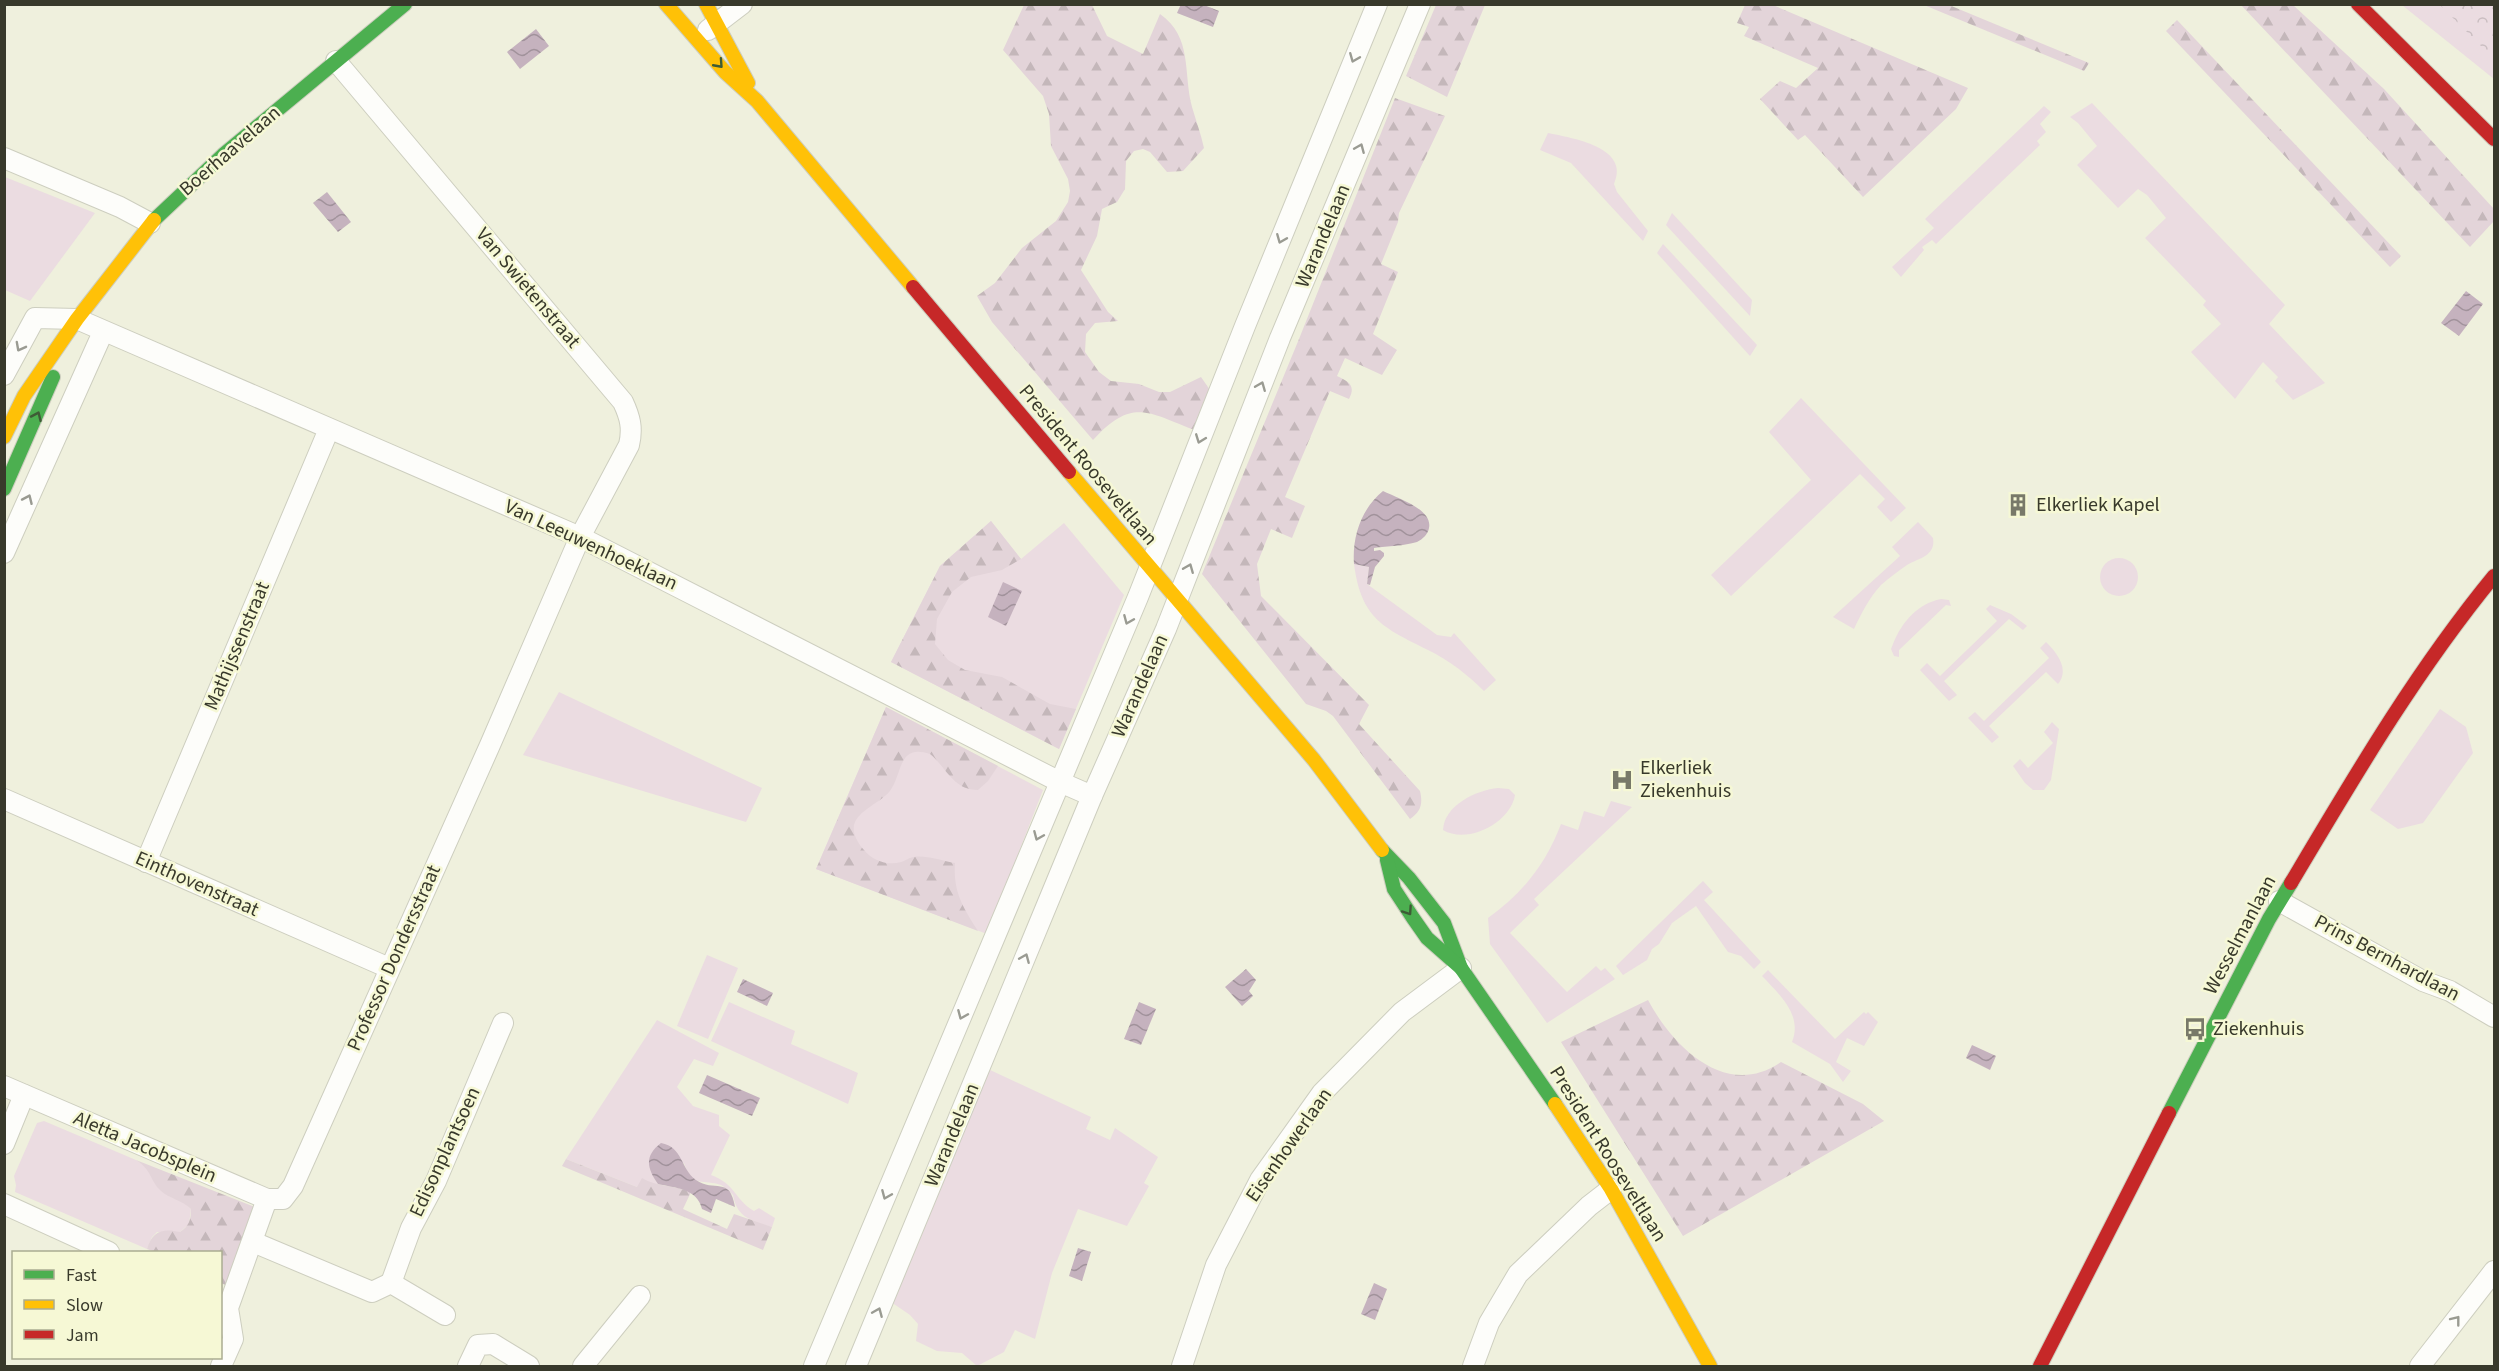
<svg xmlns="http://www.w3.org/2000/svg" width="2499" height="1371" viewBox="0 0 2499 1371" font-family="'Source Sans 3',sans-serif">
<style>
.grass{fill:#ebdce1}
.forest{fill:url(#forest-firs)}
.park{fill:url(#park-crowns)}
.water{fill:url(#water-waves)}
.lines{fill:none;stroke-linecap:round;stroke-linejoin:round}
.street-casing{stroke:#cdcebf;stroke-width:22}
.fast-casing{stroke:#cdcebf;stroke-width:16}
.slow-casing{stroke:#cdcebf;stroke-width:16}
.jam-casing{stroke:#cdcebf;stroke-width:16}
.street{stroke:#fdfdfa;stroke-width:20}
.fast{stroke:#4caf50;stroke-width:14}
.slow{stroke:#ffc107;stroke-width:14}
.jam{stroke:#c62828;stroke-width:14}
.oneway{stroke:#9a9b92}
.oneway2{stroke:#3e5c36}
.labels{text-anchor:middle;dominant-baseline:central;stroke-width:5;stroke-linejoin:round;paint-order:stroke}
.street-label{font-size:20px;fill:#38392b;stroke:#f6f8d5}
.poi-label{font-size:20px;fill:#38392b;stroke:#f6f8d5;text-anchor:start}
</style>
<defs>
<pattern id="forest-firs" width="22" height="20" patternUnits="userSpaceOnUse" patternTransform="scale(1.5)"><rect width="22" height="20" fill="#e3d4d9"/><path d="M5 1l3.5 6h-7zM16 11l3.5 6h-7z" fill="#c4b7ba"/></pattern>
<pattern id="park-crowns" width="20" height="18" patternUnits="userSpaceOnUse" patternTransform="scale(1.5)"><rect width="20" height="18" fill="#ebdce1"/><path d="M2 6a3 3 0 1 1 6 0M12 15a3 3 0 1 1 6 0" fill="none" stroke="#cabec1"/></pattern>
<pattern id="water-waves" width="16" height="10" patternUnits="userSpaceOnUse" patternTransform="scale(1.5)"><rect width="16" height="10" fill="#c5b2be"/><path d="M0 5q4-4 8 0t8 0" fill="none" stroke="#a1929b"/></pattern>
</defs>
<rect width="100%" height="100%" fill="#eff0dd"/>
<g class="grass">
<path d="M 2402,5 L 2456,5 L 2494,43 L 2494,79 Z"/>
<path d="M 2092,103 L 2285,305 L 2269,324 L 2325,383 L 2293,400 L 2275,381 L 2278,377 L 2263,362 L 2235,399 L 2191,352 L 2221,324 L 2203,305 L 2206,301 L 2145,238 L 2166,218 L 2147,195 L 2138,189 L 2118,208 L 2077,165 L 2097,146 L 2078,123 L 2070,117 Z"/>
<path d="M 2044,106 L 2051,112 L 2040,124 L 2046,132 L 2037,141 L 2040,145 L 1936,244 L 1932,240 L 1922,247 L 1924,250 L 1901,277 L 1892,267 L 1934,228 L 1925,219 Z"/>
<path d="M 1548,133 C 1572,138 1631,147 1614,184 L 1617,192 L 1648,231 L 1643,241 L 1571,163 L 1540,150 Z"/>
<path d="M 5,177 L 95,213 L 30,301 L 5,290 Z"/>
<path d="M 1672,213 L 1752,300 L 1750,316 L 1666,225 Z"/>
<path d="M 1663,244 L 1757,345 L 1750,356 L 1657,253 Z"/>
<path d="M 1801,398 L 1906,508 L 1891,522 L 1877,507 L 1885,499 L 1860,474 L 1731,596 L 1711,575 L 1811,480 L 1769,432 Z"/>
<path d="M 991,521 L 1021,559 L 1064,523 L 1124,595 L 1059,749 L 891,662 L 940,566 Z"/>
<path d="M 1918,522 L 1933,538 C 1936,556 1919,558 1907,565 C 1898,571 1889,578 1881,585 C 1869,598 1861,614 1854,629 L 1833,617 L 1900,556 L 1892,547 Z"/>
<circle cx="2119" cy="577" r="19"/>
<path d="M 1354,564 L 1369,567 L 1367,584 L 1437,635 L 1451,637 L 1454,633 L 1496,680 L 1484,691 C 1468,675 1449,660 1428,650 C 1384,628 1361,619 1354,564 Z"/>
<path d="M 1941,599 L 1949,600 L 1951,606 L 1946,605 L 1899,650 L 1899,657 L 1894,656 L 1891,649 L 1893,644 C 1902,622 1917,604 1941,599 Z"/>
<path d="M 1990,605 L 2011,614 L 2027,626 L 2023,630 L 2009,619 L 1944,681 L 1957,695 L 1949,701 L 1920,670 L 1927,663 L 1940,676 L 1997,621 L 1986,609 Z"/>
<path d="M 2046,642 C 2057,653 2070,669 2058,684 L 2046,672 L 1989,726 L 1999,737 L 1992,743 L 1968,718 L 1975,712 L 1984,721 L 2049,658 L 2040,648 Z"/>
<path d="M 559,692 L 762,788 L 746,822 L 523,755 Z"/>
<path d="M 886,707 L 1043,790 L 987,934 L 816,869 Z"/>
<path d="M 2440,709 L 2466,727 L 2473,753 L 2423,823 L 2398,829 L 2370,810 Z"/>
<path d="M 2052,722 L 2059,729 L 2051,780 L 2044,790 L 2033,790 L 2025,783 L 2013,766 L 2020,759 L 2028,768 L 2053,743 L 2044,732 Z"/>
<path d="M 1498,788 L 1509,789 L 1515,795 C 1511,822 1468,845 1443,830 C 1444,805 1477,790 1498,788 Z"/>
<path d="M 1611,801 L 1632,807 L 1534,899 L 1539,905 L 1510,933 L 1567,992 L 1596,966 L 1601,971 L 1605,968 L 1615,979 L 1547,1023 L 1490,944 L 1488,918 C 1522,894 1546,864 1561,824 L 1578,830 L 1584,811 L 1604,817 Z"/>
<path d="M 1703,881 L 1713,892 L 1704,900 L 1761,962 L 1754,969 L 1741,956 L 1728,952 L 1696,906 L 1672,923 L 1659,944 L 1652,949 L 1647,960 L 1623,975 L 1616,966 Z"/>
<path d="M 707,955 L 738,968 L 708,1039 L 677,1026 Z"/>
<path d="M 1768,970 L 1835,1039 L 1864,1012 L 1866,1014 L 1868,1012 L 1878,1022 L 1864,1046 L 1847,1038 L 1836,1062 L 1851,1071 L 1843,1082 L 1830,1064 L 1792,1042 C 1803,1015 1779,994 1762,976 Z"/>
<path d="M 729,1002 L 795,1031 L 791,1044 L 858,1073 L 848,1104 L 711,1041 Z"/>
<path d="M 657,1020 L 719,1053 L 713,1066 L 694,1059 L 677,1087 L 693,1106 L 719,1115 L 719,1126 L 730,1135 L 711,1175 C 736,1184 734,1199 754,1211 L 759,1208 L 775,1218 L 772,1227 C 752,1221 737,1218 733,1195 C 730,1192 725,1187 721,1185 C 704,1179 692,1188 684,1163 L 653,1176 L 658,1184 L 637,1187 L 566,1159 Z"/>
<path d="M 988,1069 L 1091,1117 L 1086,1129 L 1110,1140 L 1115,1128 L 1158,1157 L 1144,1183 L 1149,1186 L 1127,1226 L 1078,1209 L 1052,1273 L 1035,1339 L 1015,1330 L 1004,1352 L 977,1366 L 962,1353 L 937,1351 L 916,1341 L 918,1324 L 910,1315 L 891,1302 Z"/>
<path d="M 44,1121 L 136,1160 L 145,1166 L 169,1196 L 185,1203 L 191,1209 L 189,1224 L 180,1232 L 157,1232 L 152,1237 L 147,1249 L 15,1192 L 16,1185 L 14,1176 L 37,1123 Z"/>
</g>
<g class="forest">
<path d="M 1024,5 L 1092,5 L 1107,36 L 1143,54 L 1160,14 C 1193,37 1183,73 1192,107 C 1196,121 1201,134 1204,148 L 1183,171 L 1167,172 L 1150,152 L 1143,149 L 1134,151 L 1126,161 L 1125,189 L 1117,202 L 1102,209 L 1097,236 L 1081,270 L 1108,312 L 1118,321 L 1095,323 L 1086,334 L 1085,352 L 1099,372 L 1111,381 L 1139,384 L 1159,392 L 1170,392 L 1201,377 L 1210,390 L 1197,431 C 1149,413 1133,396 1093,440 L 992,322 L 977,296 L 995,283 L 1022,248 L 1056,221 L 1068,202 L 1070,191 L 1068,179 L 1051,146 L 1049,114 L 1043,96 L 1003,50 Z"/>
<path d="M 1436,5 L 1485,5 L 1447,97 L 1406,76 Z"/>
<path d="M 1745,5 L 1773,5 L 1968,88 L 1956,109 L 1863,197 L 1805,135 L 1798,140 L 1760,99 L 1780,81 L 1796,88 L 1818,68 L 1744,36 L 1749,27 L 1737,23 Z"/>
<path d="M 1924,5 L 1949,5 L 2089,63 L 2084,71 Z"/>
<path d="M 2241,5 L 2293,5 L 2384,89 L 2494,209 L 2494,221 L 2470,247 Z"/>
<path d="M 2177,20 L 2401,256 L 2390,267 L 2166,31 Z"/>
<path d="M 1395,98 L 1445,116 L 1399,213 L 1398,222 L 1381,264 L 1398,272 L 1373,334 L 1397,350 L 1382,375 L 1345,358 L 1337,376 C 1349,382 1356,385 1349,399 L 1330,391 L 1285,497 L 1305,506 L 1292,538 L 1271,529 L 1257,564 L 1261,596 L 1369,705 L 1359,724 L 1420,791 C 1423,804 1421,811 1410,819 L 1333,716 L 1326,711 L 1306,704 L 1202,574 L 1299,339 Z"/>
<path d="M 991,521 L 1021,559 L 1002,570 L 971,577 L 952,592 L 937,619 L 935,644 L 948,660 L 965,670 L 1002,677 L 1050,704 L 1076,709 L 1059,749 L 891,662 L 940,566 Z"/>
<path d="M 886,707 L 998,766 L 988,781 L 978,790 C 953,790 947,768 930,754 C 898,743 903,773 890,791 C 875,809 835,816 864,850 C 873,861 888,866 901,862 C 905,861 910,857 914,857 C 926,855 942,861 955,863 C 953,892 963,907 978,931 L 816,869 Z"/>
<path d="M 1648,1000 C 1673,1047 1726,1100 1781,1062 L 1863,1104 L 1884,1121 L 1683,1236 L 1561,1042 Z"/>
<path d="M 566,1159 L 637,1187 L 642,1178 C 657,1187 674,1185 691,1192 L 683,1209 L 727,1229 L 734,1214 L 772,1227 L 763,1250 L 562,1166 Z"/>
<path d="M 136,1160 L 260,1209 L 230,1287 L 221,1283 L 220,1252 L 155,1252 L 147,1249 C 152,1231 163,1228 180,1232 C 189,1226 191,1220 191,1209 C 182,1200 170,1199 161,1191 C 150,1181 152,1170 136,1160 Z"/>
</g>
<path class="park" d="M 2440,5 L 2494,5 L 2494,59 Z"/>
<g class="water">
<path d="M 1181,4 L 1204,5 L 1219,11 L 1213,27 L 1177,13 Z"/>
<path d="M 536,29 L 549,46 L 520,69 L 507,52 Z"/>
<path d="M 327,192 L 351,222 L 338,232 L 313,203 Z"/>
<path d="M 2466,291 L 2483,304 L 2459,336 L 2441,323 Z"/>
<path d="M 1383,491 C 1397,498 1433,509 1429,528 C 1428,534 1423,539 1417,542 C 1404,546 1388,546 1374,548 L 1374,551 L 1380,550 L 1384,553 L 1384,556 L 1375,567 L 1370,585 L 1367,584 L 1369,567 L 1354,564 C 1352,537 1361,509 1383,491 Z"/>
<path d="M 1003,582 L 1022,591 L 1006,626 L 988,617 Z"/>
<path d="M 1246,969 L 1256,980 L 1249,991 L 1253,996 L 1242,1006 L 1225,987 Z"/>
<path d="M 743,979 L 773,993 L 767,1006 L 737,992 Z"/>
<path d="M 1139,1002 L 1156,1009 L 1141,1045 L 1124,1039 Z"/>
<path d="M 1972,1045 L 1996,1056 L 1990,1070 L 1966,1058 Z"/>
<path d="M 707,1075 L 760,1098 L 752,1116 L 699,1093 Z"/>
<path d="M 661,1143 C 683,1147 680,1168 696,1180 C 714,1193 730,1175 735,1207 L 716,1199 L 711,1213 L 702,1209 C 697,1188 675,1188 658,1184 C 647,1168 644,1156 661,1143 Z"/>
<path d="M 1078,1248 L 1091,1252 L 1082,1281 L 1069,1276 Z"/>
<path d="M 1374,1283 L 1387,1289 L 1375,1320 L 1361,1314 Z"/>
</g>
<g class="lines">
<g class="street-casing">
<g id="street">
<path d="M 708,30 L 742,4"/>
<path d="M 4,158 L 120,207 L 150,223"/>
<path d="M 4,375 L 35,318 L 77,319 L 580,537 L 1060,782 L 1092,796"/>
<path d="M 4,553 L 103,332"/>
<path d="M 4,799 L 389,968"/>
<path d="M 146,862 L 329,429"/>
<path d="M 2279,901 L 2423,981 L 2450,991 L 2494,1017"/>
<path d="M 4,1086 L 267,1199"/>
<path d="M 4,1144 L 24,1095"/>
<path d="M 4,1204 L 109,1252"/>
<path d="M 253,1242 L 372,1292 L 391,1283 L 445,1315"/>
<path d="M 391,1283 L 411,1228 L 436,1181 L 503,1023"/>
<path d="M 221,1366 L 233,1339 L 228,1308 L 267,1199 L 283,1199 L 293,1186 L 490,745 L 580,537 L 629,445 C 633,428 630,417 623,402 L 336,61"/>
<path d="M 468,1366 L 478,1345 L 493,1344 L 529,1366"/>
<path d="M 583,1366 L 640,1296"/>
<path d="M 814,1366 L 1138,597 L 1245,326 L 1377,4"/>
<path d="M 856,1366 L 1092,796 L 1166,629 L 1280,338 L 1420,4"/>
<path d="M 1182,1366 L 1216,1265 L 1260,1180 L 1322,1093 L 1402,1012 L 1461,968"/>
<path d="M 1473,1366 L 1489,1323 L 1518,1274 L 1589,1206 L 1611,1189"/>
<path d="M 2420,1366 L 2494,1271"/>
</g>
</g>
<g class="fast-casing">
<g id="fast">
<path d="M 154,220 L 223,155 L 405,4"/>
<path d="M 4,489 L 53,377"/>
<path d="M 1382,850 L 1409,878 L 1444,923 L 1461,968"/>
<path d="M 1387,860 L 1394,889 L 1413,918 L 1427,938 L 1461,968 L 1555,1104"/>
<path d="M 2169,1113 L 2269,919 L 2291,883"/>
</g>
</g>
<g class="slow-casing">
<g id="slow">
<path d="M 666,4 L 725,72 L 757,101 L 913,287"/>
<path d="M 706,4 L 748,83"/>
<path d="M 4,437 L 24,396 L 77,319 L 154,220"/>
<path d="M 1069,472 L 1314,760 L 1382,850"/>
<path d="M 1555,1104 L 1611,1189 L 1710,1366"/>
</g>
</g>
<g class="jam-casing">
<g id="jam">
<path d="M 2358,4 L 2494,139"/>
<path d="M 913,287 L 1069,472"/>
<path d="M 2291,883 C 2354,777 2416,671 2494,576"/>
<path d="M 2040,1366 L 2169,1113"/>
</g>
</g>
<use href="#street" class="street"/>
<use href="#fast" class="fast"/>
<use href="#slow" class="slow"/>
<use href="#jam" class="jam"/>
</g>
<defs><path id="oneway-chevron" d="M-2-3.5L2.5 0L-2 3.5" fill="none" stroke-width="1.6" stroke-linecap="round" stroke-linejoin="round" transform="scale(1.5)"/></defs>
<g class="oneway">
<use href="#oneway-chevron" transform="translate(1354 58) rotate(112)"/>
<use href="#oneway-chevron" transform="translate(1360 148) rotate(-67)"/>
<use href="#oneway-chevron" transform="translate(1281 239) rotate(112)"/>
<use href="#oneway-chevron" transform="translate(20 347) rotate(118)"/>
<use href="#oneway-chevron" transform="translate(1261 386) rotate(-68)"/>
<use href="#oneway-chevron" transform="translate(1200 439) rotate(111)"/>
<use href="#oneway-chevron" transform="translate(28 499) rotate(-66)"/>
<use href="#oneway-chevron" transform="translate(1189 568) rotate(-68)"/>
<use href="#oneway-chevron" transform="translate(1128 620) rotate(113)"/>
<use href="#oneway-chevron" transform="translate(1038 836) rotate(113)"/>
<use href="#oneway-chevron" transform="translate(1025 958) rotate(-67)"/>
<use href="#oneway-chevron" transform="translate(962 1015) rotate(113)"/>
<use href="#oneway-chevron" transform="translate(886 1195) rotate(113)"/>
<use href="#oneway-chevron" transform="translate(878 1312) rotate(-67)"/>
<use href="#oneway-chevron" transform="translate(2456 1320) rotate(-52)"/>
</g>
<g class="oneway2">
<use href="#oneway-chevron" transform="translate(719 64) rotate(48)"/>
<use href="#oneway-chevron" transform="translate(37 416) rotate(-66)"/>
<use href="#oneway-chevron" transform="translate(1408 911) rotate(56)"/>
</g>
<defs>
<g id="building-bare" transform="scale(1.8)"><path d="M-4-6H4V6H1V3H-1V6H-4ZM-2.5-4.3h1.7v1.8h-1.7ZM.8-4.3h1.7v1.8H.8ZM-2.5-1h1.7V.8h-1.7ZM.8-1h1.7V.8H.8Z" fill="#787969" stroke="#f6f8d5" stroke-width="2.5" paint-order="stroke"/></g>
<g id="hospital-bare" transform="scale(1.8)"><path d="M-5-5h3v3.5h4V-5h3V5h-3V1.5h-4V5h-3Z" fill="#787969" stroke="#f6f8d5" stroke-width="2.5" paint-order="stroke"/></g>
<g id="bus-bare" transform="scale(1.8)"><path d="M-5-6H5V4H4V6H2V4H-2V6H-4V4H-5ZM-3.5-4V0h7V-4ZM-3.5 1.2v1.5H-2V1.2ZM2 1.2v1.5H3.5V1.2Z" fill="#787969" stroke="#f6f8d5" stroke-width="2.5" paint-order="stroke"/></g>
</defs>
<g fill-rule="evenodd">
<use href="#building-bare" x="2018" y="505"/>
<use href="#hospital-bare" x="1622" y="780"/>
<use href="#bus-bare" x="2195" y="1029"/>
</g>
<g class="labels">
<g class="street-label">
<text transform="translate(230 151) rotate(-41)">Boerhaavelaan</text>
<text transform="translate(1323 236) rotate(-67)">Warandelaan</text>
<text transform="translate(528 288) rotate(50)">Van Swietenstraat</text>
<text transform="translate(1088 465) rotate(50)">President Rooseveltlaan</text>
<text transform="translate(591 545) rotate(25)">Van Leeuwenhoeklaan</text>
<text transform="translate(237 646) rotate(-67)">Mathijssenstraat</text>
<text transform="translate(1140 686) rotate(-66)">Warandelaan</text>
<text transform="translate(197 884) rotate(24)">Einthovenstraat</text>
<text transform="translate(2240 935) rotate(-62)">Wesselmanlaan</text>
<text transform="translate(394 958) rotate(-66)">Professor Dondersstraat</text>
<text transform="translate(2387 958) rotate(28)">Prins Bernhardlaan</text>
<text transform="translate(952 1135) rotate(-67)">Warandelaan</text>
<text transform="translate(1289 1145) rotate(-55)">Eisenhowerlaan</text>
<text transform="translate(145 1147) rotate(23)">Aletta Jacobsplein</text>
<text transform="translate(445 1152) rotate(-65)">Edisonplantsoen</text>
<text transform="translate(1608 1154) rotate(58)">President Rooseveltlaan</text>
</g>
<g class="poi-label">
<text x="2036" y="505">Elkerliek Kapel</text>
<text x="1640" y="768">Elkerliek<tspan x="1640" dy="23">Ziekenhuis</tspan></text>
<text x="2213" y="1029">Ziekenhuis</text>
</g>
</g>
<rect width="2499" height="1371" fill="none" stroke="#38392b" stroke-width="12"/>
<rect x="12" y="1251" width="210" height="108" fill="#f6f8d5" stroke="#aaac91" stroke-width="1.5"/>
<rect x="24" y="1270" width="30" height="9" fill="#4caf50" stroke="#aaac91" stroke-width="1.5"/>
<text x="66" y="1281" font-size="18" fill="#38392b">Fast</text>
<rect x="24" y="1300" width="30" height="9" fill="#ffc107" stroke="#aaac91" stroke-width="1.5"/>
<text x="66" y="1311" font-size="18" fill="#38392b">Slow</text>
<rect x="24" y="1330" width="30" height="9" fill="#c62828" stroke="#aaac91" stroke-width="1.5"/>
<text x="66" y="1341" font-size="18" fill="#38392b">Jam</text>
</svg>
